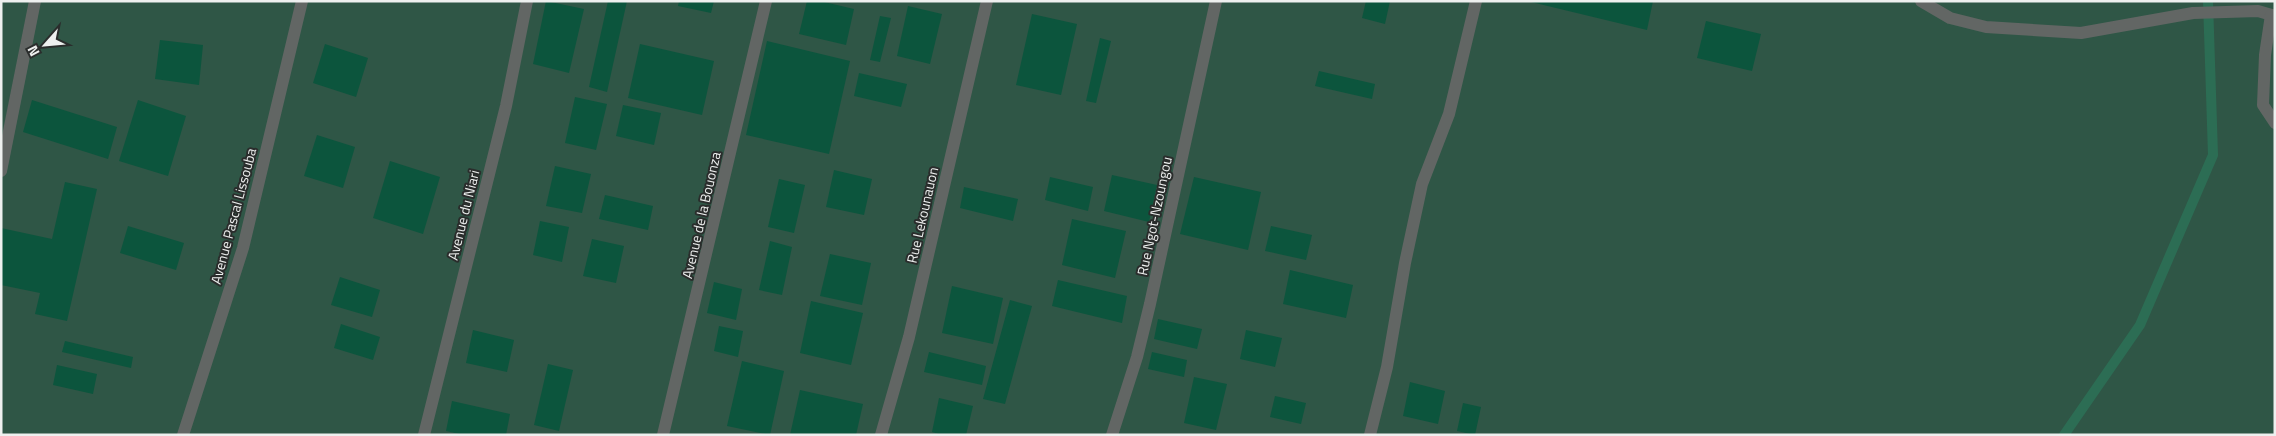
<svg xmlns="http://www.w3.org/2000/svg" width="2276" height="436" viewBox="0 0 2276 436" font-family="'Titillium Web',sans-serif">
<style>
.green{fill:#2f5646}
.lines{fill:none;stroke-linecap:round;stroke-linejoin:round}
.stream{stroke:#2c6d54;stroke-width:10}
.building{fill:#0c553d}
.minor{stroke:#626664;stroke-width:12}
.labels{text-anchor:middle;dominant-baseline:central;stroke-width:4;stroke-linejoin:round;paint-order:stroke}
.street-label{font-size:14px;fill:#eef0ef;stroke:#2a2d2c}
</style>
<rect width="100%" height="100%" fill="#343736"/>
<rect class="green" x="1" y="1" width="2274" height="434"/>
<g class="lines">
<path class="stream" d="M 2064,435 L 2140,325 L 2213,155 L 2208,1"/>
</g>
<g class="building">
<path d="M 546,1 L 584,9 L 569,73 L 533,64 Z"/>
<path d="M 608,1 L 627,1 L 607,92 L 589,87 Z"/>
<path d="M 679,1 L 714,1 L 711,13 L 678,6 Z"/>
<path d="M 807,1 L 820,1 L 854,9 L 846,45 L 799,34 Z"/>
<path d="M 1366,1 L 1390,1 L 1385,24 L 1362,18 Z"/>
<path d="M 1527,1 L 1653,1 L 1647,30 Z"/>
<path d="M 908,6 L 942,14 L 930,64 L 897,56 Z"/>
<path d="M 1032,14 L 1077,24 L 1061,95 L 1016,85 Z"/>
<path d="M 880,16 L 891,18 L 880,62 L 870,60 Z"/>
<path d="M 1706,21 L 1761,34 L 1752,71 L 1697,58 Z"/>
<path d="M 1100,38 L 1111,41 L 1096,103 L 1086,101 Z"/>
<path d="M 160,40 L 203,45 L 199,85 L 155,79 Z"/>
<path d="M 767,41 L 850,61 L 829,154 L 746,135 Z"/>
<path d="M 325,44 L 368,58 L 356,97 L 313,83 Z"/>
<path d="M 640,44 L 714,61 L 702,115 L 628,98 Z"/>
<path d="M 1319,71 L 1375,84 L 1372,99 L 1315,86 Z"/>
<path d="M 859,73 L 907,84 L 901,107 L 854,96 Z"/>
<path d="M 575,97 L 607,104 L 596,150 L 565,143 Z"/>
<path d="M 32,100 L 117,127 L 108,159 L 23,132 Z"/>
<path d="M 138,100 L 186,116 L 168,176 L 119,161 Z"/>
<path d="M 623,105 L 661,113 L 654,145 L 616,136 Z"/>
<path d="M 317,135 L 355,147 L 343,188 L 304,176 Z"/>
<path d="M 390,161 L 440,177 L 423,234 L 373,218 Z"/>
<path d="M 555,166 L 591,174 L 582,213 L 546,206 Z"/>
<path d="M 834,170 L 872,179 L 864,215 L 826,207 Z"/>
<path d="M 1112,175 L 1157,185 L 1149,222 L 1104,211 Z"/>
<path d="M 1050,177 L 1093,187 L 1088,211 L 1045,200 Z"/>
<path d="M 1194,177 L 1261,192 L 1248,250 L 1180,234 Z"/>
<path d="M 779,179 L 805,185 L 794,233 L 768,227 Z"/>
<path d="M 65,182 L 97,189 L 67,321 L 35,314 L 40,293 L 1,285 L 1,228 L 52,239 Z"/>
<path d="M 964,187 L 1018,199 L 1013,221 L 960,208 Z"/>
<path d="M 605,195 L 653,206 L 648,230 L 599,219 Z"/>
<path d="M 1072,219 L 1126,231 L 1115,278 L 1062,265 Z"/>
<path d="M 540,221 L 569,227 L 562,262 L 533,255 Z"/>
<path d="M 128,226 L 184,243 L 176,270 L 120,253 Z"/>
<path d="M 1271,226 L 1312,235 L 1306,260 L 1265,251 Z"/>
<path d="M 592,239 L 624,246 L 616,283 L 583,276 Z"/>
<path d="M 770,241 L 792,247 L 782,295 L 759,290 Z"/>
<path d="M 830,254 L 871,263 L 862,305 L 820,296 Z"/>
<path d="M 1290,270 L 1353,285 L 1346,318 L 1283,304 Z"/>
<path d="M 340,277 L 380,290 L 372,317 L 331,305 Z"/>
<path d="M 1058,280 L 1127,296 L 1122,323 L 1052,306 Z"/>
<path d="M 714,282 L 742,289 L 736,320 L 707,313 Z"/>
<path d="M 952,286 L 1003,298 L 993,344 L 942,333 Z"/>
<path d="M 1010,300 L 1032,306 L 1005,404 L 983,399 Z"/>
<path d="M 811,301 L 863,313 L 851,365 L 800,353 Z"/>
<path d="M 1158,319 L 1202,329 L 1197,349 L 1154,339 Z"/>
<path d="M 341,324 L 380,337 L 373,360 L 334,348 Z"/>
<path d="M 719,326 L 743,331 L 738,357 L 714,351 Z"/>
<path d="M 473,330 L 514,340 L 507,372 L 466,363 Z"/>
<path d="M 1246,330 L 1282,338 L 1275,367 L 1240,359 Z"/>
<path d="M 65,341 L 133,357 L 131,368 L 62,352 Z"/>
<path d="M 929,352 L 986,366 L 982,385 L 924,372 Z"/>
<path d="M 1152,352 L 1187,360 L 1184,377 L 1148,369 Z"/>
<path d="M 742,361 L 784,371 L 770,435 L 727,426 Z"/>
<path d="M 548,364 L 573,370 L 559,431 L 534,425 Z"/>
<path d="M 57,365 L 97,374 L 93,394 L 53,385 Z"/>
<path d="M 1194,377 L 1227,384 L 1216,430 L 1184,423 Z"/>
<path d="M 1410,382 L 1445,391 L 1438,424 L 1403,416 Z"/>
<path d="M 800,390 L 863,404 L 856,435 L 790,435 Z"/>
<path d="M 1275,396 L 1306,403 L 1301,424 L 1270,417 Z"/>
<path d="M 939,398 L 973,406 L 966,435 L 942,435 L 932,432 Z"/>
<path d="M 452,401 L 510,414 L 506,435 L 464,435 L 446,431 Z"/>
<path d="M 1463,403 L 1481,407 L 1475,435 L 1457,431 Z"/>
</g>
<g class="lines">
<g class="minor">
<path d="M 1921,1 L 1950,18 L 1986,27 L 2081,33 L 2193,13 L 2258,11 L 2275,16"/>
<path d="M 2271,15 L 2265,55 L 2263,105 L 2275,123"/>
<path d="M 1,171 L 35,1"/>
<path d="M 183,435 L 243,248 L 302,1"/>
<path d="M 424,435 L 506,106 L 527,1"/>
<path d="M 663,435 L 766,1"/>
<path d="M 881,435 L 909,337 L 987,1"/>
<path d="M 1112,435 L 1137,357 L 1150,304 L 1216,1"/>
<path d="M 1370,435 L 1387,367 L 1405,263 L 1422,184 L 1449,114 L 1476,1"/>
</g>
</g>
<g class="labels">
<g class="street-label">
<text transform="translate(463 215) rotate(-76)">Avenue du Niari</text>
<text transform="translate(701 215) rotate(-77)">Avenue de la Bouonza</text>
<text transform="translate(922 215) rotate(-77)">Rue Lekounauon</text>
<text transform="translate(233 216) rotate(-75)">Avenue Pascal Lissouba</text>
<text transform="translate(1154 216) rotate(-78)">Rue Ngot-Nzoungou</text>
</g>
</g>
<rect width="2276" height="436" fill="none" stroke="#eef0ef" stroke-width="5"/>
<g transform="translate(45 45) rotate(243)" stroke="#2a2d2c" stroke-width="4" paint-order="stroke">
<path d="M0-4L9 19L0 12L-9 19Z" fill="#eef0ef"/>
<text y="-8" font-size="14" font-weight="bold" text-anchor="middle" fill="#eef0ef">N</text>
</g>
</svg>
